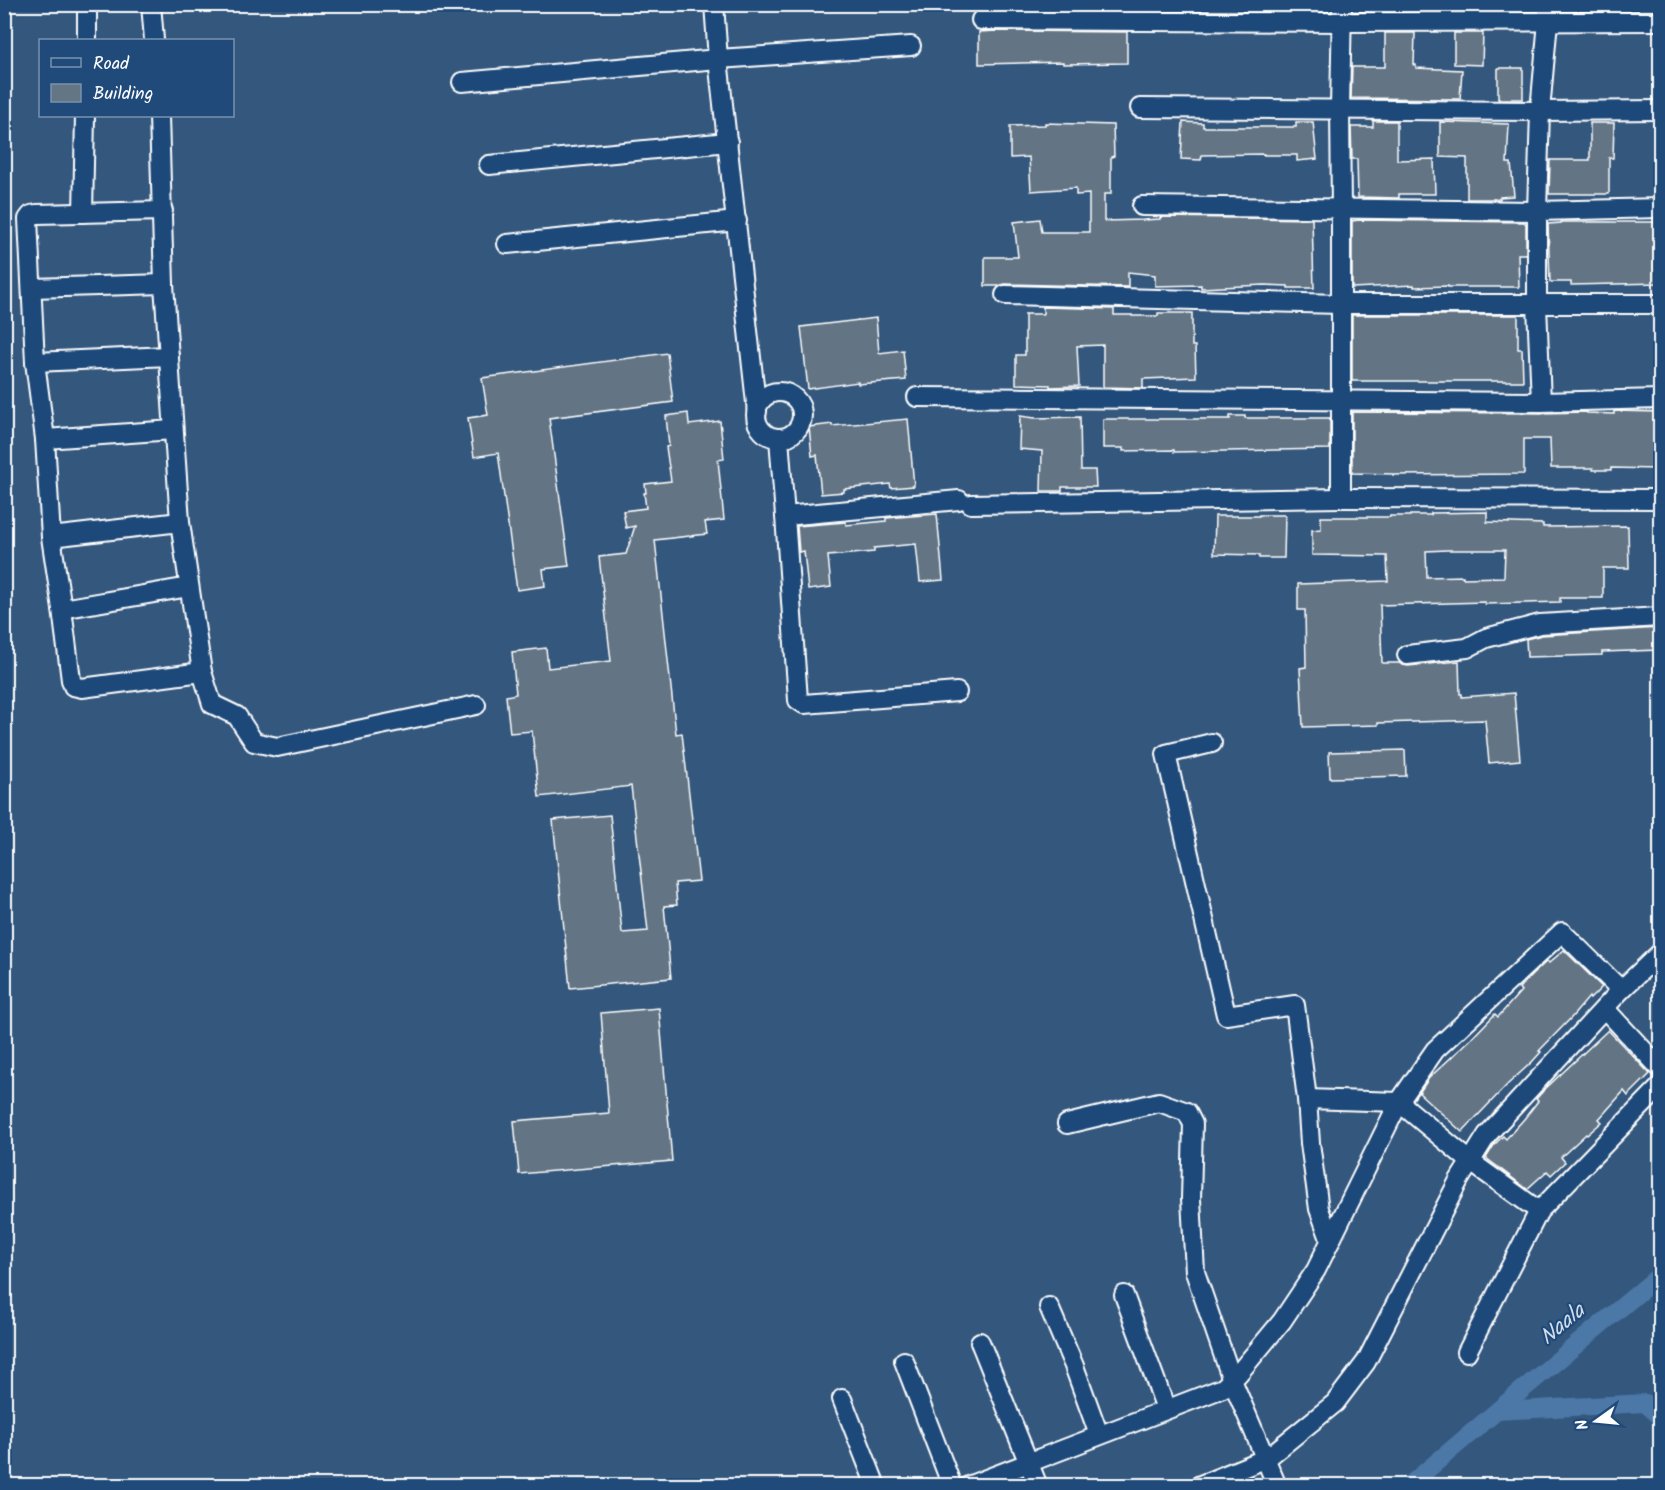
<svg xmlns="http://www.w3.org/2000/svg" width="1665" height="1490" viewBox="0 0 1665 1490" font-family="Kalam,sans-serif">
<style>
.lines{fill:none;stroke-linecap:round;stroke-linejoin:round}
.canal{stroke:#4c78a7;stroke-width:18}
.building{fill:#647584;stroke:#fff;stroke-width:1.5;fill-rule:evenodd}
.street-casing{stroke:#fff;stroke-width:22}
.street{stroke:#1f4a7a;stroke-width:18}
.labels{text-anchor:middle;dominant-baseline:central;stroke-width:4.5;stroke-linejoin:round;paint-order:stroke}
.water-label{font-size:22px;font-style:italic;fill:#d2dde9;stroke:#1f4a7a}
</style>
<rect width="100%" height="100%" fill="#34577d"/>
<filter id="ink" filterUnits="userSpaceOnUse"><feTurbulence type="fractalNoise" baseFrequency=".0167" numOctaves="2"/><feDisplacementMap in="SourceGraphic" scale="12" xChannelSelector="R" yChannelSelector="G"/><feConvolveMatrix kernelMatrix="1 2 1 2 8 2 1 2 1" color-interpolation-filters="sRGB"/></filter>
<g filter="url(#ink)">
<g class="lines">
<g class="canal">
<path d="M 1497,1411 L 1660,1275"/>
<path d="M 1413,1486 L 1413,1482 L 1497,1411 L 1645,1403 L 1660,1417"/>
</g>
</g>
<g class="building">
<path d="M 996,31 L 1127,32 L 1127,63 L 1063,64 L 1063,62 L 979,64 L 979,32 Z"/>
<path d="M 1385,33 L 1415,33 L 1414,65 L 1416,65 L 1416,68 L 1462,70 L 1460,99 L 1351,98 L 1352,67 L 1385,67 Z"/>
<path d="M 1454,33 L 1483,33 L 1482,65 L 1454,64 Z"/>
<rect x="1498" y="68" width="25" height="31"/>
<path d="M 1373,121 L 1397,121 L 1397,160 L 1434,159 L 1435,194 L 1399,194 L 1399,198 L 1358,197 L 1357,159 L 1352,159 L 1351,127 L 1373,127 Z"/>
<path d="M 1183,122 L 1203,123 L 1203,127 L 1296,127 L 1296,122 L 1313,122 L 1317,159 L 1297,161 L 1297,155 L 1264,155 L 1264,154 L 1202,155 L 1201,160 L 1181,159 Z"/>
<path d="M 1440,122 L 1509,124 L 1507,163 L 1511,163 L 1514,196 L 1500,197 L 1500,199 L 1467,199 L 1467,158 L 1440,157 Z"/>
<path d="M 1045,123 L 1113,125 L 1114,156 L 1111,157 L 1111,194 L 1104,194 L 1104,221 L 1143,220 L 1160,219 L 1160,217 L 1312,219 L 1314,288 L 1288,288 L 1288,286 L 1264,285 L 1201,288 L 1201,285 L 1155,286 L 1155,275 L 1128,272 L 1128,287 L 1005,284 L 998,286 L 985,286 L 985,257 L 1018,257 L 1014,222 L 1040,219 L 1042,232 L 1089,232 L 1089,194 L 1076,195 L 1076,188 L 1031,191 L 1029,157 L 1010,158 L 1010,126 L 1045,125 Z"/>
<path d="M 1590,123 L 1614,123 L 1613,158 L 1609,158 L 1609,194 L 1549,194 L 1550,160 L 1590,160 Z"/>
<path d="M 1359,220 L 1524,222 L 1526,224 L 1526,254 L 1518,254 L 1519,287 L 1448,287 L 1448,286 L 1414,287 L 1414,285 L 1352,288 L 1352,221 Z"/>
<path d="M 1561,222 L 1660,222 L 1660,283 L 1571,285 L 1571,282 L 1550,282 L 1548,224 L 1561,223 Z"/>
<path d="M 1043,307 L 1114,309 L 1114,315 L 1132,315 L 1132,316 L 1158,316 L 1158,313 L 1192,313 L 1192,346 L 1195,346 L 1196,377 L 1143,379 L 1143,388 L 1103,387 L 1103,345 L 1077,346 L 1079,386 L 1050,387 L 1050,385 L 1016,384 L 1016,355 L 1025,355 L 1025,314 L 1043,314 Z"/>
<path d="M 1352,315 L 1518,315 L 1518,349 L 1522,349 L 1523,381 L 1352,381 Z"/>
<path d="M 876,318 L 879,353 L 903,350 L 906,380 L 858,384 L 858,382 L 808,389 L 801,327 Z"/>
<path d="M 667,353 L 673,402 L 549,418 L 569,566 L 543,569 L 545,586 L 517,590 L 498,453 L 474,457 L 468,418 L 488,415 L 482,378 Z"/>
<path d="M 1614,411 L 1660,412 L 1660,438 L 1657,438 L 1657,469 L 1611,468 L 1611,470 L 1593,470 L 1593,468 L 1551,468 L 1550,439 L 1524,439 L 1524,474 L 1393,475 L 1393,474 L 1352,473 L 1352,412 L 1541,413 L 1587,412 L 1587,413 L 1614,414 Z"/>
<path d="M 688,413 L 689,425 L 720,421 L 724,459 L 718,460 L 724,520 L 705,522 L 707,534 L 655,540 L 676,734 L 682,733 L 699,881 L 675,883 L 677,905 L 664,906 L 671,978 L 570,988 L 553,820 L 610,815 L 622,933 L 648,931 L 631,786 L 539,797 L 532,731 L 510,733 L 506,696 L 516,694 L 512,652 L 546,648 L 548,668 L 611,661 L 599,557 L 626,554 L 635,526 L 626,528 L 623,511 L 646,508 L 644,493 L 646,493 L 645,484 L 671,481 L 666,447 L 669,446 L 666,416 Z"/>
<path d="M 1020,416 L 1035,418 L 1080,417 L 1081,470 L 1095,470 L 1096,487 L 1062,487 L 1062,491 L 1041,491 L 1042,451 L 1019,449 Z"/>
<path d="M 1230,416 L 1245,416 L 1245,418 L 1330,418 L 1330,449 L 1174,452 L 1174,450 L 1123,451 L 1123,448 L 1103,448 L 1103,419 L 1230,419 Z"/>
<path d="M 908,419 L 914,486 L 891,488 L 890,484 L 844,489 L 844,492 L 821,494 L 817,455 L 812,456 L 809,427 L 832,424 L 832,426 Z"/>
<path d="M 1487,512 L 1487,522 L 1543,524 L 1543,527 L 1628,526 L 1629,568 L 1603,568 L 1603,598 L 1560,598 L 1560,602 L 1485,604 L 1485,602 L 1380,605 L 1382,663 L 1399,663 L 1403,665 L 1408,666 L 1459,661 L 1460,694 L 1462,694 L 1462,697 L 1514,693 L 1520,760 L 1489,763 L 1485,720 L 1378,723 L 1378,725 L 1303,727 L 1300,668 L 1306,667 L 1305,610 L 1298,610 L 1298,584 L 1388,581 L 1387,556 L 1312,555 L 1312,530 L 1321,529 L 1321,517 L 1390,517 L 1390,516 L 1410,516 L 1410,515 L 1431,515 L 1431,513 ZM 1447,550 L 1505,550 L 1504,577 L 1463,578 L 1463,576 L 1427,577 L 1426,551 Z"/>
<path d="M 937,514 L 943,580 L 920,582 L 916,544 L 874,548 L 874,552 L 828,556 L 831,587 L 808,590 L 804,551 L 799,552 L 797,526 L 846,522 L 846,525 L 886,521 L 886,518 Z"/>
<path d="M 1259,515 L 1285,515 L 1284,558 L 1259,558 L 1259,555 L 1214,554 L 1215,516 L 1259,516 Z"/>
<path d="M 1660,628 L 1660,650 L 1602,652 L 1602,655 L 1527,657 L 1526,639 L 1542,635 Z"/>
<path d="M 1405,750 L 1406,776 L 1330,778 L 1329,752 Z"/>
<path d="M 1564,950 L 1602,987 L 1590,999 L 1589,997 L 1572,1017 L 1539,1051 L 1541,1052 L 1532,1062 L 1508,1084 L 1462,1132 L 1419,1093 L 1429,1078 L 1471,1039 L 1495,1014 L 1498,1017 L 1521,991 L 1519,988 L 1533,974 L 1547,961 L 1549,963 Z"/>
<path d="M 659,1008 L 672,1161 L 519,1174 L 514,1121 L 609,1113 L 601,1013 Z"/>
<path d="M 1608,1030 L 1650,1074 L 1628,1096 L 1624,1091 L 1599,1119 L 1602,1122 L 1587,1135 L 1586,1134 L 1561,1157 L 1565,1162 L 1551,1175 L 1547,1171 L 1527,1189 L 1486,1158 L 1494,1145 L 1503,1136 L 1506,1139 L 1524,1119 L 1538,1101 L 1536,1099 L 1544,1090 Z"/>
</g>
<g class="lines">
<g class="street-casing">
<g id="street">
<path d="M 151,4 L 154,40"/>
<path d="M 714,4 L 718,59 L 757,412"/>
<path d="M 981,20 L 1342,22 L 1660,21"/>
<path d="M 87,40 L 87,4"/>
<path d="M 462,82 L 718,59 L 911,46"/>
<path d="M 1140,108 L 1540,111 L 1660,110"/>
<path d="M 159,116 L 164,284 L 180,522 L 202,672 L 212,704 L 237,716 L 254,742 L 277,747 L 476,705"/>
<path d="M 489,165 L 728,142"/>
<path d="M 1142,206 L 1537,211 L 1660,208"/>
<path d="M 163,211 L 37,214 L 31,215 L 28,219 L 35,362 L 45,439 L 51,537 L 62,609 L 71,680 L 73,686 L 82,688 L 202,672"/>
<path d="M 83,213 L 85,116"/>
<path d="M 507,244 L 737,221"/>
<path d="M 32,288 L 164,284"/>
<path d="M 1005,295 L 1340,304 L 1660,304"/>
<path d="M 35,362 L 169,356"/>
<circle cx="779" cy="415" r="23"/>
<path d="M 917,397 L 1541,402 L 1660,399"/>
<path d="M 1541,402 L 1537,305 L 1537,211 L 1540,111 L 1548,21 L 1548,4"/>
<path d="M 779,438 L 785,516 L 959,500"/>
<path d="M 45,439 L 173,430"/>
<path d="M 1341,498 L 1341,209 L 1340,108 L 1342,4"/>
<path d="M 971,504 L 1341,498 L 1660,499"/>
<path d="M 785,516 L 798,700 L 804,704 L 957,692"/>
<path d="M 51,537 L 180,522"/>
<path d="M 62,609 L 189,587"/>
<path d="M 1407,655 L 1467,648 L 1486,638 L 1540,624 L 1660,617"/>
<path d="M 1212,743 L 1166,754 L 1226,1015 L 1295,1005 L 1307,1099 L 1310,1143 L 1319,1209 L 1330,1239"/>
<path d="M 1605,1009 L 1660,1068"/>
<path d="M 1307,1099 L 1399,1102 L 1471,1162 L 1539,1211"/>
<path d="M 1067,1124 L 1159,1102 L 1187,1112 L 1193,1124 L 1191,1199 L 1195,1272 L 1232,1380 L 1277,1486"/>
<path d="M 1124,1295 L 1166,1409"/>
<path d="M 1049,1307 L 1074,1366 L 1099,1435"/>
<path d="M 980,1342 L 1038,1486"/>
<path d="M 1467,1352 L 1539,1211 L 1660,1087"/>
<path d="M 904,1361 L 952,1486"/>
<path d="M 842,1399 L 876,1486"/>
<path d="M 968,1486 L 1223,1388 L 1238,1374 L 1282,1321 L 1316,1270 L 1399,1102 L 1435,1050 L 1562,932 L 1621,990"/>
<path d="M 1198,1486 L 1267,1458 L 1335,1403 L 1366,1362 L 1459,1180 L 1487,1135 L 1621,990 L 1660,953"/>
</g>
</g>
<use href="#street" class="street"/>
</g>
</g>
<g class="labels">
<g class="water-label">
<text transform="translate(1563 1325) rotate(-40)">Naala</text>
</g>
</g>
<rect width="1665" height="1490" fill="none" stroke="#1f4a7a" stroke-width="24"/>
<rect x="12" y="12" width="1641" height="1466" fill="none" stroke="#fff" stroke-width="2" filter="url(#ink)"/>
<rect x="39" y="39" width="195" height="78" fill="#1f4a7a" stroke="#7992af" stroke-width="1.5"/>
<rect x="51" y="58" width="30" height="9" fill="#1f4a7a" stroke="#7992af" stroke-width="1.5"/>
<text x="93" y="69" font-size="18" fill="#ffffff">Road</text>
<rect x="51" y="84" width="30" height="18" fill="#647584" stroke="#7992af" stroke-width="1.5"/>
<text x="93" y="99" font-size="18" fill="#ffffff">Building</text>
<g transform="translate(1596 1421) rotate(255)" stroke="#1f4a7a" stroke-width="4.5" paint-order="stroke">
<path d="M0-4.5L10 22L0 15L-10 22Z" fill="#ffffff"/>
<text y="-9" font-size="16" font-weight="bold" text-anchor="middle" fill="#ffffff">N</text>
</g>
</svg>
